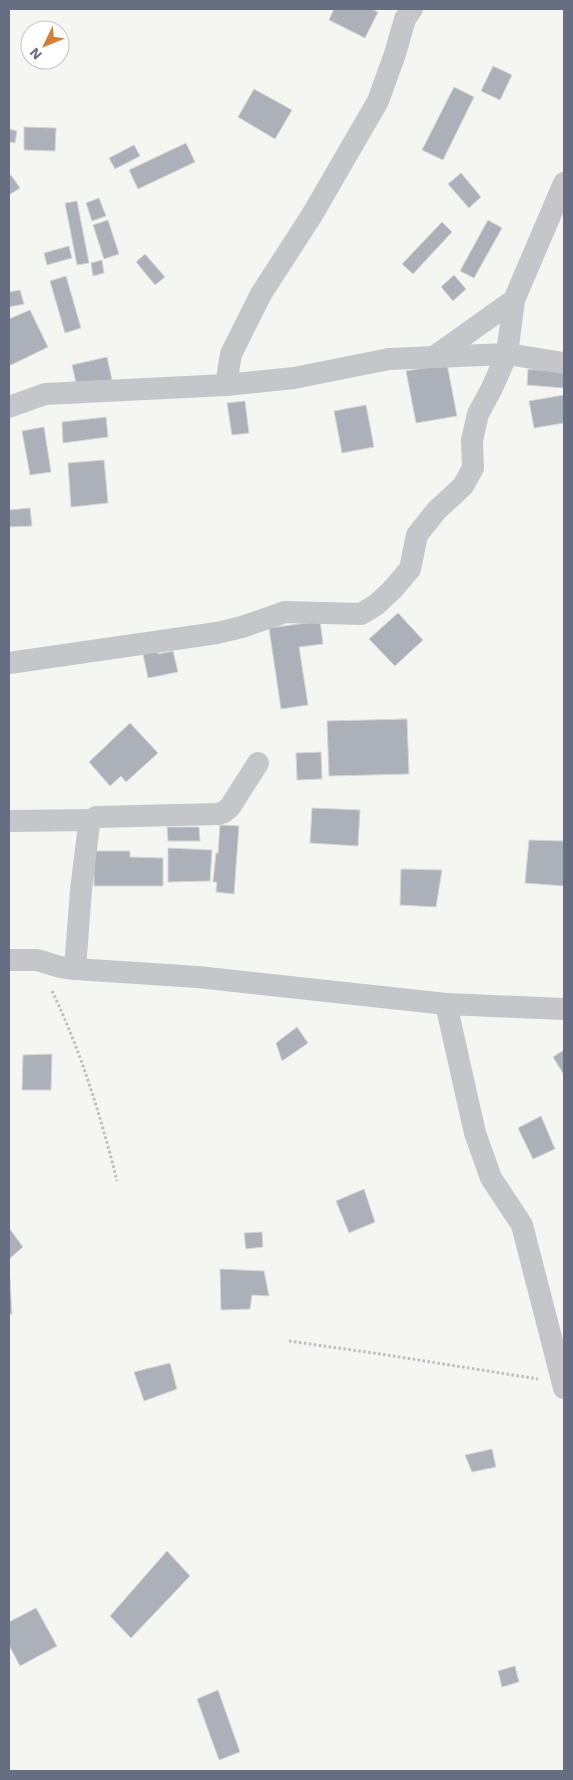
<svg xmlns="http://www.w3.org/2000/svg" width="573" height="1780" viewBox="0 0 573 1780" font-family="'Work Sans',sans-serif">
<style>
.building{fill:#acb0b8;stroke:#d6d7d5}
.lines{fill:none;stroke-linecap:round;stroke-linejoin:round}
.path{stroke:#bdbec1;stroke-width:3;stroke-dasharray:2.5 2.5;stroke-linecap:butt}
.street{stroke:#c4c6ca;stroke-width:22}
</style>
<rect width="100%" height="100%" fill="#f5f5f2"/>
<g class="building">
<path d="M 334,9 L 372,9 L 378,12 L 365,38 L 329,20 Z"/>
<path d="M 493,66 L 512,75 L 500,100 L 481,91 Z"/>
<path d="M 454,87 L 474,97 L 443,160 L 422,150 Z"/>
<path d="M 254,89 L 292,110 L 275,139 L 238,117 Z"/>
<path d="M 24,127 L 56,128 L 55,151 L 24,150 Z"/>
<path d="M 9,129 L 17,131 L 15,143 L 9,142 Z"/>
<path d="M 186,143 L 195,162 L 138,189 L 129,170 Z"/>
<path d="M 134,145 L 140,156 L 115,169 L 109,158 Z"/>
<path d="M 461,173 L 481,197 L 469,208 L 448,184 Z"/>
<path d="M 11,175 L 20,188 L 9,195 L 9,176 Z"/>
<path d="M 99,198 L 106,216 L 92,221 L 86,203 Z"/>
<path d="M 77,201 L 89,263 L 77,265 L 65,203 Z"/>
<path d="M 108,220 L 119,254 L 104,259 L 93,225 Z"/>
<path d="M 488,220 L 502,228 L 474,278 L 460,271 Z"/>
<path d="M 442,222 L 452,232 L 413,274 L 402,264 Z"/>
<path d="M 69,246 L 72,258 L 47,265 L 44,253 Z"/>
<path d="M 145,254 L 165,277 L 155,285 L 136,262 Z"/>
<path d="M 102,260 L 104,273 L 93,276 L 91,263 Z"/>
<path d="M 454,275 L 466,289 L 453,301 L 441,287 Z"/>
<path d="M 66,276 L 81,328 L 65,333 L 50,281 Z"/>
<path d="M 20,290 L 24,304 L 9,307 L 9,292 Z"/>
<path d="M 30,310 L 48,347 L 9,366 L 9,319 Z"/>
<path d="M 107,357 L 112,380 L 77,387 L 72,365 Z"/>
<path d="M 447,364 L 457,416 L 416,423 L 406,371 Z"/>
<path d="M 528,369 L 564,372 L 564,388 L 527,385 Z"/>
<path d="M 564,395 L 564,423 L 534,428 L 529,401 Z"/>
<path d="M 245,401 L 249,433 L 232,435 L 227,403 Z"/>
<path d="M 366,405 L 374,447 L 342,453 L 334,411 Z"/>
<path d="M 106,417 L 108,437 L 63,443 L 62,422 Z"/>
<path d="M 44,427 L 51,472 L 30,475 L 22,431 Z"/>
<path d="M 104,460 L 108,503 L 71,507 L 68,463 Z"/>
<path d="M 30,508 L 32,526 L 9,527 L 9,510 Z"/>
<path d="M 398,613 L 423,640 L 395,666 L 369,639 Z"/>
<path d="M 320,621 L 323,644 L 299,647 L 308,705 L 281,709 L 269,628 Z"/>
<path d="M 157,646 L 158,654 L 173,651 L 178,672 L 148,678 L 142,649 Z"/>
<path d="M 407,719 L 409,774 L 329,776 L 327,721 Z"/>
<path d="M 130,723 L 158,753 L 126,782 L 121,776 L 110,786 L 89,762 Z"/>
<path d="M 321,752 L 322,779 L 297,780 L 296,753 Z"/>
<path d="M 312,808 L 360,810 L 358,846 L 310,843 Z"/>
<path d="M 220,825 L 239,826 L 234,894 L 216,892 L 217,882 L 213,882 L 216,853 L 218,853 Z"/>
<path d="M 167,827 L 199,827 L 200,841 L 168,841 Z"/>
<path d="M 529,840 L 564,841 L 564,886 L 525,883 Z"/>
<path d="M 168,848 L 212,850 L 210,881 L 168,882 Z"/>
<path d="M 94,851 L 130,851 L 130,857 L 163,858 L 163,886 L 94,886 Z"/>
<path d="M 401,869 L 442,870 L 436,907 L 400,905 Z"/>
<path d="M 297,1027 L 308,1043 L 282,1061 L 276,1043 Z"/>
<path d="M 564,1050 L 564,1075 L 553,1057 Z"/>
<path d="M 52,1054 L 51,1090 L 22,1090 L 23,1055 Z"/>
<path d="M 541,1116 L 555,1149 L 533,1159 L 518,1128 Z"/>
<path d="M 364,1189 L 375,1222 L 349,1233 L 336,1201 Z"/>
<path d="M 9,1228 L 23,1247 L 9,1259 Z"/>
<path d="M 262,1232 L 263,1247 L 246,1249 L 244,1233 Z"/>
<path d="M 220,1269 L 264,1271 L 269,1296 L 252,1295 L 250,1309 L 221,1310 Z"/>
<path d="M 9,1279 L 10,1279 L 12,1314 L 9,1314 Z"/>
<path d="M 170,1363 L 177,1389 L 144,1401 L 134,1372 Z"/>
<path d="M 492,1449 L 496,1467 L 472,1472 L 465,1455 Z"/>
<path d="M 167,1551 L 190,1576 L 131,1638 L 110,1616 Z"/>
<path d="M 36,1608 L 57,1646 L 20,1666 L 9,1645 L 9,1622 Z"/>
<path d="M 515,1666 L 519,1682 L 502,1687 L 498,1671 Z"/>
<path d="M 218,1690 L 240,1752 L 219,1760 L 197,1699 Z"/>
</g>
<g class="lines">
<g class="path">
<path d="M 52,991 C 81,1051 101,1117 117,1181"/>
<path d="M 289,1341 L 387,1355 L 538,1379"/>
</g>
<g class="street">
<path d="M 434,357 L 514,300"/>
<path d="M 226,385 L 231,354 L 261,294 L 312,215 L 378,101 L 395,54 L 405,19 L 412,9"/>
<path d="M 9,407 L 45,394 L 226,385 L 294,378 L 389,359 L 507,354 L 514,300 L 564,183"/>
<path d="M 9,663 L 217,633 L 242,627 L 285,612 L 361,614 L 376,605 L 392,590 L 410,569 L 417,535 L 437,510 L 463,486 L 473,468 L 472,440 L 478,414 L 492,388 L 507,354 L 564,363"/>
<path d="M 9,821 L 92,820"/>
<path d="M 9,960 L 37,960 L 60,967 L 75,969 L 198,977 L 446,1004 L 564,1009"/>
<path d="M 75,969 L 81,890 L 89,825 L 92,820 L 96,817 L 218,814 L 224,812 L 230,807 L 258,763"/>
<path d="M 446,1004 L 475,1133 L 491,1178 L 522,1225 L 564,1388"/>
</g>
</g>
<rect width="573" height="1780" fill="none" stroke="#666f81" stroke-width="20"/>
<g transform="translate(45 45) rotate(227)"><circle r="24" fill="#ffffff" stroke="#c2c5cd"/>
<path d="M0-4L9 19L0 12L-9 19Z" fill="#d67e31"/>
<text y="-8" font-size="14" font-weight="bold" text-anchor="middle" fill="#666f81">N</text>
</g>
</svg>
